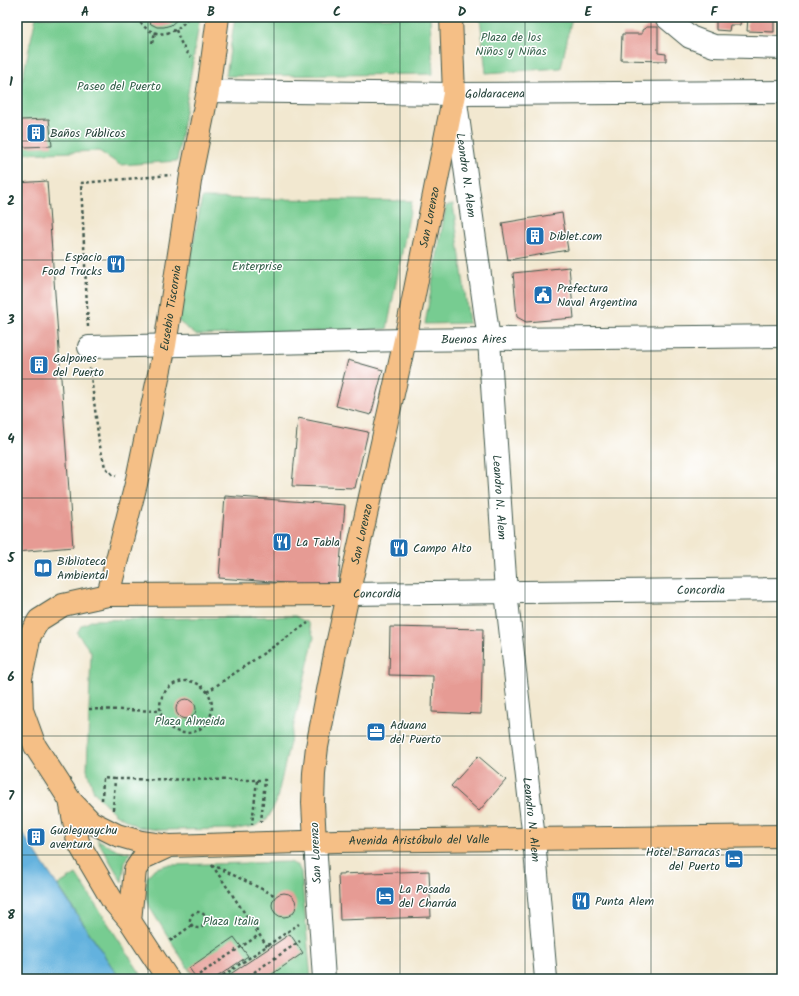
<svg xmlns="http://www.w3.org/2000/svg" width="799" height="996" viewBox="0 0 799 996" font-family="Kalam,sans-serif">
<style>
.green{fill:#77cc91;stroke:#4b8462}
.water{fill:#64b2de;stroke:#427889}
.building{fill:#e69b94}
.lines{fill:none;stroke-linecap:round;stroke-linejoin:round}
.minor-casing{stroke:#3f574b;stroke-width:24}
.major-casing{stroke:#3f574b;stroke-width:24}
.path{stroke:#3f574b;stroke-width:2.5;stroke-dasharray:3 3;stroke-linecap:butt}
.minor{stroke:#fff;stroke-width:22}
.major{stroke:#f5bf86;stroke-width:22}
.grid{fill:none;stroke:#1f3d34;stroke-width:1;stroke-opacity:0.55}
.labels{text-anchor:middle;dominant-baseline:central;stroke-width:3;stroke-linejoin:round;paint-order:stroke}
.park-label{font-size:12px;fill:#35614b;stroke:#fff}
.street-label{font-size:12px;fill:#1f3d34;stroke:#fff}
.poi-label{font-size:12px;fill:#1f3d34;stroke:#fff;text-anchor:start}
.neatline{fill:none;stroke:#1f3d34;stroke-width:1.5}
.grid-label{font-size:13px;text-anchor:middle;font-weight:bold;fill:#1f3d34}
</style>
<rect width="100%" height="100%" fill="#fff"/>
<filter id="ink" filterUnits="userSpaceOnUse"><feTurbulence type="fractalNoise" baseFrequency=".025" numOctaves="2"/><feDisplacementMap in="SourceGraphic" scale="8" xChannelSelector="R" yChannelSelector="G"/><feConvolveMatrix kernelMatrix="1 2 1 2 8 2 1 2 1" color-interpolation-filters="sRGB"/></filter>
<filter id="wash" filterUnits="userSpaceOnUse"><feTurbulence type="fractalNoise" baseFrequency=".012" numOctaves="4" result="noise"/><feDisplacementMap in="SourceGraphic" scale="16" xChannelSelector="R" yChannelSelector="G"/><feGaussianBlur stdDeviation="0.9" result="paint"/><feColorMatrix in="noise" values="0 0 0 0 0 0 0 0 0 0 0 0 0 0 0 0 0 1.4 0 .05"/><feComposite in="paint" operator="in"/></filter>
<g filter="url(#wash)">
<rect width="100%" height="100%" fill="#f2e8d0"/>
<g class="green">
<path d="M 36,17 L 200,17 L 177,161 L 120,165 L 99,151 L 17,154 L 17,103 Z"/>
<path d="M 235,17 L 430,17 L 433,74 L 226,76 Z"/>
<path d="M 480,17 L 572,17 L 561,68 L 486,73 Z"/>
<path d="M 202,198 L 412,201 L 387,329 L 196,335 L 178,321 Z"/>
<path d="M 453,204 L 469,323 L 425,324 L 446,206 Z"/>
<path d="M 295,616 L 308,623 L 314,637 L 276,803 L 268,818 L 255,826 L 236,829 L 159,830 L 138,827 L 115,814 L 94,792 L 87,770 L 91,652 L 77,633 L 81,626 L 93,620 Z"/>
<path d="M 97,839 L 114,849 L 130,853 L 125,862 L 122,882 Z"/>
<path d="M 290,862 L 298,866 L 301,872 L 311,979 L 195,979 L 150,908 L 145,893 L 147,877 L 154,869 L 167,865 Z"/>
<path d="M 76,874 L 144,979 L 120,979 L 58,885 Z"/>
</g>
<path class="water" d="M 17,825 L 120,979 L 17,979 Z"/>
<g id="blocks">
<g class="building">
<path d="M 144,17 L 180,17 L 171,25 L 164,27 L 157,27 L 151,24 Z"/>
<path d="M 716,17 L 741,17 L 740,25 L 730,25 L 729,31 L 716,30 Z"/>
<path d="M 748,17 L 774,17 L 774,32 L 747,31 Z"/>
<path d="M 647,27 L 658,27 L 658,53 L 666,54 L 666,61 L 621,60 L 622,34 L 642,34 L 642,30 Z"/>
<path d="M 49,119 L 52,146 L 23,147 L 21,120 Z"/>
<path d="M 47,181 L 73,547 L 17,552 L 17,183 Z"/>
<path d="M 562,213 L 568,250 L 508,260 L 502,223 Z"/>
<path d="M 569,267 L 574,318 L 526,322 L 517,317 L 513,273 Z"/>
<path d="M 348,360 L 383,370 L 371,415 L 336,406 Z"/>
<path d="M 298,418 L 368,432 L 355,488 L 292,486 Z"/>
<path d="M 225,496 L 345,505 L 338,587 L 219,578 Z"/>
<path d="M 390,627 L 483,629 L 481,714 L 432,712 L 433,676 L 389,675 Z"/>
<circle cx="186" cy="709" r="10"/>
<path d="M 478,756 L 506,780 L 479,811 L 451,786 Z"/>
<path d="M 34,831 L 42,838 L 38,843 L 30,835 Z"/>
<path d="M 429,871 L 431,917 L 340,920 L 338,874 Z"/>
<circle cx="284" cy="905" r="12"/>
<path d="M 290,934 L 303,953 L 265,979 L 223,979 Z"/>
<path d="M 234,937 L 248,956 L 214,979 L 197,979 L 189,968 Z"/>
</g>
</g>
</g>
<g filter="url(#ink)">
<use href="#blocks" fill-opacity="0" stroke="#3f574b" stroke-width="1"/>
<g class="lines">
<g class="minor-casing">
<g id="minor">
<path d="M 666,17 L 690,37 L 714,46 L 782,48"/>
<path id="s1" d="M 208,91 L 454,94 L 782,92"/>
<path id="s2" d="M 455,95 L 489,340 L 506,592 L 534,839 L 546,979"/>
<path id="s3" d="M 89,347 L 405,340 L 782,336"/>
<path id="s4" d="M 349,594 L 782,589"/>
<path d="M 315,842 L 324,979"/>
</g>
</g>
<g class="major-casing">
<g id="major">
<path id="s5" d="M 108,595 L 136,484 L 165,345 L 191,175 L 208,91 L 218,17"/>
<path id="s6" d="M 70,800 L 91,822 L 117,835 L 141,842 L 169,846 L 337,841 L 782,836"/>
<path id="s7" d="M 315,842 L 313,803 L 314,773 L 317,747 L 336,649 L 405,340 L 454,94 L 451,17"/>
<path d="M 130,921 L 135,870 L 143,858 L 169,846"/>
<path d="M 168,979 L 130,921 L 112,900 L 78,842 L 70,800 L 35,746 L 22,710 L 21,678 L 30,635 L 39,620 L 63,605 L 108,595 L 349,594"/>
</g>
</g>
<g class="path">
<path d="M 137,17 C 149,40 175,38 188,17"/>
<path d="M 176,30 C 180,41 183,49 191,57"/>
<path d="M 152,43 L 155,33"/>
<path d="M 88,327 L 81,183 L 171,175"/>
<path d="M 90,368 L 99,442 L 105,467 L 113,475 L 116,476"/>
<circle cx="186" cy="707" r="26"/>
<path d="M 207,692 L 308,623"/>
<path d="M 89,709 L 161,711"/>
<path d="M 257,780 L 265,780 L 261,822"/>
<path d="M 102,800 L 103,778 L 115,779"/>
<path d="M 113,810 L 115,779 L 257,780 L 252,824"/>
<path d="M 212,865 L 267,946"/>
<path d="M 217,867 L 274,895"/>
<circle cx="198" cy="920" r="8"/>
<path d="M 170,941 L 192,925"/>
<path d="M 194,978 L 259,935"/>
<path d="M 218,979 L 299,924"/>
<path d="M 244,979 L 300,941"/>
</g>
<use href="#minor" class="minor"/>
<use href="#major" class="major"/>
</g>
</g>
<path class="grid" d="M 148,17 L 148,979M 274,17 L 274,979M 400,17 L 400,979M 525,17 L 525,979M 651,17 L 651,979M 17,141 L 782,141M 17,260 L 782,260M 17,379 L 782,379M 17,498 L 782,498M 17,617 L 782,617M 17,736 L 782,736M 17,855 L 782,855"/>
<defs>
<g id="building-square" transform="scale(1)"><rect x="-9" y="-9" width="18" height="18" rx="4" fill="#1f6fb2" stroke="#fff"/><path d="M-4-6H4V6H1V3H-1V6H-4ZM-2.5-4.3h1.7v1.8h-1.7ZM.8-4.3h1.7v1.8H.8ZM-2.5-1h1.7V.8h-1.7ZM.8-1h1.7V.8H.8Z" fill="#fff"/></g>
<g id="restaurant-square" transform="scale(1)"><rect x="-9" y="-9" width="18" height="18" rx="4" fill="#1f6fb2" stroke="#fff"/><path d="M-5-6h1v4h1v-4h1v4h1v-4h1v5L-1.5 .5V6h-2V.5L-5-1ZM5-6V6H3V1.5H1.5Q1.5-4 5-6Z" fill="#fff"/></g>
<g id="civic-square" transform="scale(1)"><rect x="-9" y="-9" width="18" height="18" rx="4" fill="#1f6fb2" stroke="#fff"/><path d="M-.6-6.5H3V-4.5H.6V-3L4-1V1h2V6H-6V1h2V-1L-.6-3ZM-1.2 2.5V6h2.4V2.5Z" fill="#fff"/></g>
<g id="library-square" transform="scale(1)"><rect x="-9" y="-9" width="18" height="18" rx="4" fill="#1f6fb2" stroke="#fff"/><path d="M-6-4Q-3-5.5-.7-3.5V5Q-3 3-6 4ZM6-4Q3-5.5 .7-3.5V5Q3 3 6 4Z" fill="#fff"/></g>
<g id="office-square" transform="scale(1)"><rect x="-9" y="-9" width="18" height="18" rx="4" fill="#1f6fb2" stroke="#fff"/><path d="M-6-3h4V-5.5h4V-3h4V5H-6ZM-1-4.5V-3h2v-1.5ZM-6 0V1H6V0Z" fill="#fff"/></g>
<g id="hotel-square" transform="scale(1)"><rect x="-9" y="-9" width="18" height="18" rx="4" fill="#1f6fb2" stroke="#fff"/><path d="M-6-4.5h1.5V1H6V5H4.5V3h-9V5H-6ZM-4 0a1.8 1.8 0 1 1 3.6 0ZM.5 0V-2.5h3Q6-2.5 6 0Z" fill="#fff"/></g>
</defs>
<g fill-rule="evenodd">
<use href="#building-square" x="36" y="133"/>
<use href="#building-square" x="535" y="236"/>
<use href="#restaurant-square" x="116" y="264"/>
<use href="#civic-square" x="543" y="295"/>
<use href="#building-square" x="39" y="365"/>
<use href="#restaurant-square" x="282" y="542"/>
<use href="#restaurant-square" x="399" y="548"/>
<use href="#library-square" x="43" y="568"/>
<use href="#office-square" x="376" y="732"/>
<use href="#building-square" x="36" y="837"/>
<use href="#hotel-square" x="734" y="859"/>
<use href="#hotel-square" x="385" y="896"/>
<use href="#restaurant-square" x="581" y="901"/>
</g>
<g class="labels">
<g class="park-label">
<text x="511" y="37">Plaza de los<tspan x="511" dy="14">Niños y Niñas</tspan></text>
<text x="119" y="86">Paseo del Puerto</text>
<text x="257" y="266">Enterprise</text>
<text x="190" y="721">Plaza Almeida</text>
<text x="231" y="921">Plaza Italia</text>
</g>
<g class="street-label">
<text stroke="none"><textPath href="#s1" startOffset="287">Goldaracena</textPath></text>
<text stroke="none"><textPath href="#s2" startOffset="81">Leandro N. Alem</textPath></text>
<text stroke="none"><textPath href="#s7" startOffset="637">San Lorenzo</textPath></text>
<text stroke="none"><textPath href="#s5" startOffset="294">Eusebio Tiscornia</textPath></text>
<text stroke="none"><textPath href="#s3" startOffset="385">Buenos Aires</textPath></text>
<text stroke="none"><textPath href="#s2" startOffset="405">Leandro N. Alem</textPath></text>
<text stroke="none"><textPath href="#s7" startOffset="313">San Lorenzo</textPath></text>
<text stroke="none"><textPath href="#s4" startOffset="352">Concordia</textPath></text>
<text stroke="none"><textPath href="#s4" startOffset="28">Concordia</textPath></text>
<text stroke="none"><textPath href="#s2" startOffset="729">Leandro N. Alem</textPath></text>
<text stroke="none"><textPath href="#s6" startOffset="363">Avenida Aristóbulo del Valle</textPath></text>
<text transform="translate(316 853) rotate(-93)">San Lorenzo</text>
</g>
<g class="poi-label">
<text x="50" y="133">Baños Públicos</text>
<text x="549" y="236">Diblet.com</text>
<text x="102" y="257" text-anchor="end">Espacio<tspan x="102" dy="14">Food Trucks</tspan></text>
<text x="557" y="288">Prefectura<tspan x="557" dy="14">Naval Argentina</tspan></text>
<text x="53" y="358">Galpones<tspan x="53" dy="14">del Puerto</tspan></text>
<text x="296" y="542">La Tabla</text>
<text x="413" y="548">Campo Alto</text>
<text x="57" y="561">Biblioteca<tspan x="57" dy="14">Ambiental</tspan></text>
<text x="390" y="725">Aduana<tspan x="390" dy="14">del Puerto</tspan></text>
<text x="50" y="830">Gualeguaychu<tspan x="50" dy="14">aventura</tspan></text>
<text x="720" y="852" text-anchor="end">Hotel Barracas<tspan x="720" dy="14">del Puerto</tspan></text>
<text x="399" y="889">La Posada<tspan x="399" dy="14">del Charrúa</tspan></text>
<text x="595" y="901">Punta Alem</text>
</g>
</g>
<rect width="799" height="996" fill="none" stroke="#fff" stroke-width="44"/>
<rect x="22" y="22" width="755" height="952" class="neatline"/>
<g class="grid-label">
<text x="85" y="16">A</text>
<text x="211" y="16">B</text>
<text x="337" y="16">C</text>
<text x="462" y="16">D</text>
<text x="588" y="16">E</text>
<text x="714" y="16">F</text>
<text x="11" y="86">1</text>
<text x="11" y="205">2</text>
<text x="11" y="324">3</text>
<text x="11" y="443">4</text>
<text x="11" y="562">5</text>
<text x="11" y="681">6</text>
<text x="11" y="800">7</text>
<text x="11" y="919">8</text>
</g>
</svg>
